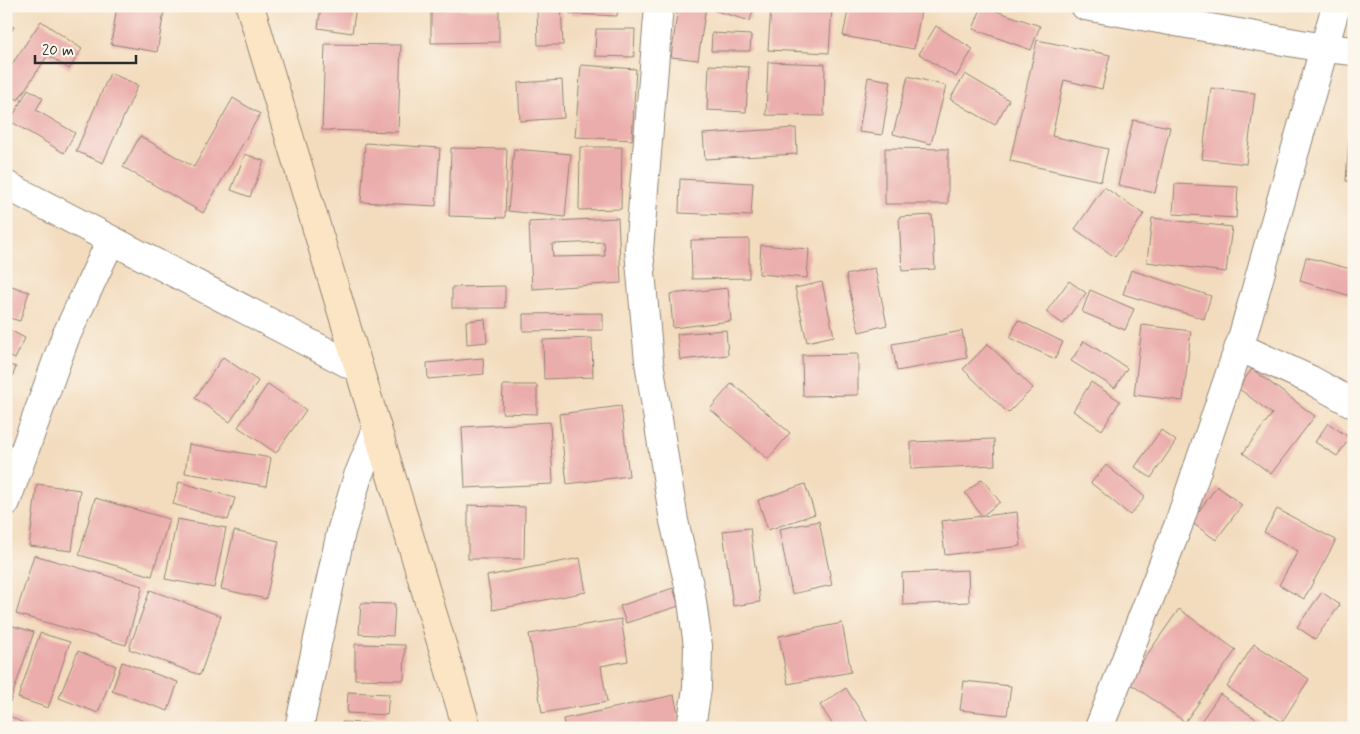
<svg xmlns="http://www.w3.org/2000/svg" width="1360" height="734" viewBox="0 0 1360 734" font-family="Mynerve,sans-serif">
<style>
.building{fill:#ebadab;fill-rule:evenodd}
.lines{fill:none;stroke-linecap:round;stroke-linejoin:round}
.street-casing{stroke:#8f8474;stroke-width:30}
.secondary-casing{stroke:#8f8474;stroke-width:30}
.street{stroke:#fff;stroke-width:28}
.secondary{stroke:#fce5c4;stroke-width:28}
</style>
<rect width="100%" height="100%" fill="#fbf7ec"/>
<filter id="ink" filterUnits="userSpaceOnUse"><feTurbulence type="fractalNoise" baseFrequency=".02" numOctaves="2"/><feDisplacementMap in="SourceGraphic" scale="10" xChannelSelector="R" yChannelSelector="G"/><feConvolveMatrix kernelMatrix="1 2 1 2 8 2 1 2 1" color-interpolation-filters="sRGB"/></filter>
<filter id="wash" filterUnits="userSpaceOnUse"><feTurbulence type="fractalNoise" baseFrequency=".0096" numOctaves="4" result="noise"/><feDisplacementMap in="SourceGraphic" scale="20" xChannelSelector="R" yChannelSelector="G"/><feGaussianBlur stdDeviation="1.12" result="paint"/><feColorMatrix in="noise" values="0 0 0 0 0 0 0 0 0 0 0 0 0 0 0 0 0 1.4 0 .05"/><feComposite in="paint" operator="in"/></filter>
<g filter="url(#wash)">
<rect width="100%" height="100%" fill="#f3dcbe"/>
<g id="blocks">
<g class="building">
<path d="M 117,6 L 165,6 L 157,52 L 111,44 Z"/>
<path d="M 321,6 L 356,6 L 352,33 L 318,28 Z"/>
<path d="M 537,6 L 561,6 L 563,45 L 538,45 Z"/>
<path d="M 570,6 L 618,6 L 617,16 L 570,14 Z"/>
<path d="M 678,6 L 706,6 L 698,60 L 671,57 Z"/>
<path d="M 714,6 L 754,6 L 750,21 L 713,10 Z"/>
<path d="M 771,6 L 832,6 L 829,53 L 768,50 Z"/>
<path d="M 849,6 L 922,6 L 914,49 L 843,36 Z"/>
<path d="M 982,6 L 1040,26 L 1031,50 L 973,29 Z"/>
<path d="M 431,9 L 499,9 L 499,42 L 431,43 Z"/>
<path d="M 41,21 L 82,49 L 69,69 L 48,55 L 18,100 L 6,92 L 6,73 Z"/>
<path d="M 6,23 L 14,27 L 6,40 Z"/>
<path d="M 936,26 L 973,49 L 956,77 L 919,54 Z"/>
<path d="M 596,29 L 635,29 L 634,57 L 595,56 Z"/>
<path d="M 712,33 L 751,35 L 750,51 L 711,51 Z"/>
<path d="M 1037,40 L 1110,55 L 1102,89 L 1064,80 L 1052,136 L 1108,149 L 1101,181 L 1010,161 Z"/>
<path d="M 325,44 L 401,45 L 398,132 L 322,130 Z"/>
<path d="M 768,62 L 825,64 L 824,116 L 766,115 Z"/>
<path d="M 581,65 L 636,69 L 632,140 L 575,137 Z"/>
<path d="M 709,65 L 749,67 L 746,112 L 707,110 Z"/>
<path d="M 110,73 L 138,85 L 103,163 L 76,151 Z"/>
<path d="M 965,74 L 1009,100 L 995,125 L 950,99 Z"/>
<path d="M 908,76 L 946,86 L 931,144 L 893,134 Z"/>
<path d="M 868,77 L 891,81 L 882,135 L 859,132 Z"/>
<path d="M 562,80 L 564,118 L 520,121 L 518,83 Z"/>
<path d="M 1211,88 L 1255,93 L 1246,164 L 1202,159 Z"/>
<path d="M 28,89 L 43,98 L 36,110 L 75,133 L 64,153 L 10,121 Z"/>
<path d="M 233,98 L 260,114 L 203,213 L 123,167 L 140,136 L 194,167 Z"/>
<path d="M 1133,120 L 1170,127 L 1155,193 L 1118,185 Z"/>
<path d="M 796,128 L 797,154 L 705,159 L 703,134 Z"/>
<path d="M 1349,138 L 1354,138 L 1354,182 L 1346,181 Z"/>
<path d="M 365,143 L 440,148 L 436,206 L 361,202 Z"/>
<path d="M 580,147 L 622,147 L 621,209 L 579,210 Z"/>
<path d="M 451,148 L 507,149 L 505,218 L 449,216 Z"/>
<path d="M 885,148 L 948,149 L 948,204 L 885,204 Z"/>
<path d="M 514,149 L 571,154 L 565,217 L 508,211 Z"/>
<path d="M 245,154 L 264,161 L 250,197 L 231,190 Z"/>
<path d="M 680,179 L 753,183 L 751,216 L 679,213 Z"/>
<path d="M 1175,184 L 1238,187 L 1236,218 L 1173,214 Z"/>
<path d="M 1104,187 L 1144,214 L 1115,257 L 1075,229 Z"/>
<path d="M 932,215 L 935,269 L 902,271 L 899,217 Z"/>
<path d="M 618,218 L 621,283 L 532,289 L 529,222 ZM 604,242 L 605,256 L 553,257 L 552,244 Z"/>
<path d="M 1152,218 L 1232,227 L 1226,272 L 1147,262 Z"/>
<path d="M 749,239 L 749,278 L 692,279 L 691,240 Z"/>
<path d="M 761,245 L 809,249 L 807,278 L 759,274 Z"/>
<path d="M 1306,257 L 1354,270 L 1354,297 L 1300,281 Z"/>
<path d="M 875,268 L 887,325 L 859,332 L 846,275 Z"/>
<path d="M 1131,270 L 1211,296 L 1204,319 L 1123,294 Z"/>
<path d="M 1069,281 L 1086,293 L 1063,324 L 1046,312 Z"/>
<path d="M 822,282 L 834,336 L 807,342 L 795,288 Z"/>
<path d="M 6,284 L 29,292 L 20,321 L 6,317 Z"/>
<path d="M 505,286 L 505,308 L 452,308 L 452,287 Z"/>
<path d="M 728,288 L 731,321 L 673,328 L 670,294 Z"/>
<path d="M 1090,290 L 1134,309 L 1125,330 L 1082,312 Z"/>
<path d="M 603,313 L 603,330 L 523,331 L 523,314 Z"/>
<path d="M 485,319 L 487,342 L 467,344 L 466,321 Z"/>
<path d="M 1018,320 L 1063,342 L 1055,359 L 1010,338 Z"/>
<path d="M 1142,325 L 1191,331 L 1183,401 L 1134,395 Z"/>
<path d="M 6,328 L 25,338 L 15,359 L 6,354 Z"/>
<path d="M 726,330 L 728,355 L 680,360 L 677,334 Z"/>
<path d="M 962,331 L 967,358 L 897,371 L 892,344 Z"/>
<path d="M 592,338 L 593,377 L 544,379 L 543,340 Z"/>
<path d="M 1084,341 L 1127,368 L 1115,388 L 1071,361 Z"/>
<path d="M 988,344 L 1033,388 L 1008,413 L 963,369 Z"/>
<path d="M 858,354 L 858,395 L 803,396 L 802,355 Z"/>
<path d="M 223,357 L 258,381 L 230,422 L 195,398 Z"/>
<path d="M 483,358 L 484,374 L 428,379 L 427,363 Z"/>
<path d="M 6,364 L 16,367 L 6,393 Z"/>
<path d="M 1252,369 L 1315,416 L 1271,474 L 1243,453 L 1272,414 L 1238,388 Z"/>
<path d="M 1091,382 L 1120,401 L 1102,430 L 1073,411 Z"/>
<path d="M 732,383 L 790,433 L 768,459 L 710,409 Z"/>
<path d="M 268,384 L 306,410 L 276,453 L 238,427 Z"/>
<path d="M 503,385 L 537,385 L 537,414 L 502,413 Z"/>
<path d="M 621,406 L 629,476 L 567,484 L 559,414 Z"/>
<path d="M 550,422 L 553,484 L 465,488 L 462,427 Z"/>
<path d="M 1328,423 L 1350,438 L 1337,456 L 1315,442 Z"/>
<path d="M 1161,430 L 1176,441 L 1151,478 L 1135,467 Z"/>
<path d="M 994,439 L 995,465 L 911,469 L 911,442 Z"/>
<path d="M 189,444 L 271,458 L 266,486 L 185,473 Z"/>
<path d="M 1106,465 L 1145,497 L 1130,515 L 1091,483 Z"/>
<path d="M 982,479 L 1000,502 L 982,516 L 965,493 Z"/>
<path d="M 179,482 L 235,498 L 228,520 L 173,504 Z"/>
<path d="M 37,484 L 80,490 L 72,551 L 29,546 Z"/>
<path d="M 805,484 L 815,514 L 768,530 L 758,500 Z"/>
<path d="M 1217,486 L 1242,505 L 1216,540 L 1191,522 Z"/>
<path d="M 95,498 L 169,519 L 152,576 L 79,555 Z"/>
<path d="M 468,505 L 525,507 L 524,559 L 468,559 Z"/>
<path d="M 1277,509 L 1336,540 L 1304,599 L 1279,585 L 1298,551 L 1264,532 Z"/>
<path d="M 1017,512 L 1021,546 L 945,555 L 941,521 Z"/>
<path d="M 177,519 L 226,528 L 214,588 L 165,579 Z"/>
<path d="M 819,521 L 832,585 L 792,594 L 779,529 Z"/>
<path d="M 750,528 L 760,602 L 733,606 L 723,531 Z"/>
<path d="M 234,531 L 279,541 L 266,599 L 221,589 Z"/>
<path d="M 34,555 L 143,586 L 126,645 L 16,614 Z"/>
<path d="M 580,558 L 586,592 L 493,610 L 487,576 Z"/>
<path d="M 968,570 L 969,602 L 903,605 L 902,573 Z"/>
<path d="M 673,588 L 679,606 L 626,623 L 620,606 Z"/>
<path d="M 150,590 L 221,616 L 200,675 L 129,649 Z"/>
<path d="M 1322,592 L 1340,605 L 1315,639 L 1297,627 Z"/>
<path d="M 361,603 L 395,604 L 393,636 L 359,634 Z"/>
<path d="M 1179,609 L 1236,650 L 1185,722 L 1128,682 Z"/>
<path d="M 621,619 L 628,661 L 601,666 L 607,702 L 542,713 L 529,634 Z"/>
<path d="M 842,623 L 851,672 L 788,684 L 779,636 Z"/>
<path d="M 6,624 L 34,632 L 10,702 L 6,700 Z"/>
<path d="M 40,633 L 70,642 L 48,708 L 18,698 Z"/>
<path d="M 355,644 L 405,645 L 404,680 L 355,679 Z"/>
<path d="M 1254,644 L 1309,679 L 1282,722 L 1227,687 Z"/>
<path d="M 78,651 L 116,666 L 98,713 L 59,698 Z"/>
<path d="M 122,662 L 178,682 L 168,711 L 112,691 Z"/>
<path d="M 964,681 L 1011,686 L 1007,715 L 960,710 Z"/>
<path d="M 846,688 L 871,728 L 835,728 L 820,705 Z"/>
<path d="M 348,692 L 389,694 L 387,715 L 347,713 Z"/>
<path d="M 1220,694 L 1269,728 L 1205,728 L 1199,724 Z"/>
<path d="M 674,695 L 681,728 L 565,728 L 563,719 Z"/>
<path d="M 6,714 L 32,728 L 6,728 Z"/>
<path d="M 342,722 L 402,725 L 402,728 L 342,728 Z"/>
</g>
</g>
</g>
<g filter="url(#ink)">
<use href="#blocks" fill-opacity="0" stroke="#8f8474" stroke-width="1"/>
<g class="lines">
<g class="street-casing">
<g id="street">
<path d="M 659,6 L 639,250 L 649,362 L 674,521 L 691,594 L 698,646 L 697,688 L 691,728"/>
<path d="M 1085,6 L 1324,48 L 1354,51"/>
<path d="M 6,185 L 359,369"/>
<path d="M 1239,347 L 1311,380 L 1354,404"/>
<path d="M 6,502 L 65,338 L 111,240"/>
<path d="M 299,728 L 341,532 L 358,476 L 377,429"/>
<path d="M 1099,728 L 1178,526 L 1243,335 L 1336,6"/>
</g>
</g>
<g class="secondary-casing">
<path id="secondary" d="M 250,6 L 467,728"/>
</g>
<use href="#street" class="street"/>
<use href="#secondary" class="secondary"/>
</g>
</g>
<rect width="1360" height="734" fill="none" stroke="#fbf7ec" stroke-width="25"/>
<path d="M35 55v8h101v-8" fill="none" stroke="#2b2b2b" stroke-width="2.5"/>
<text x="42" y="55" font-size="15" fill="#2b2b2b" stroke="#fbf7ec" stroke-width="4" paint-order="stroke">20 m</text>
</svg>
